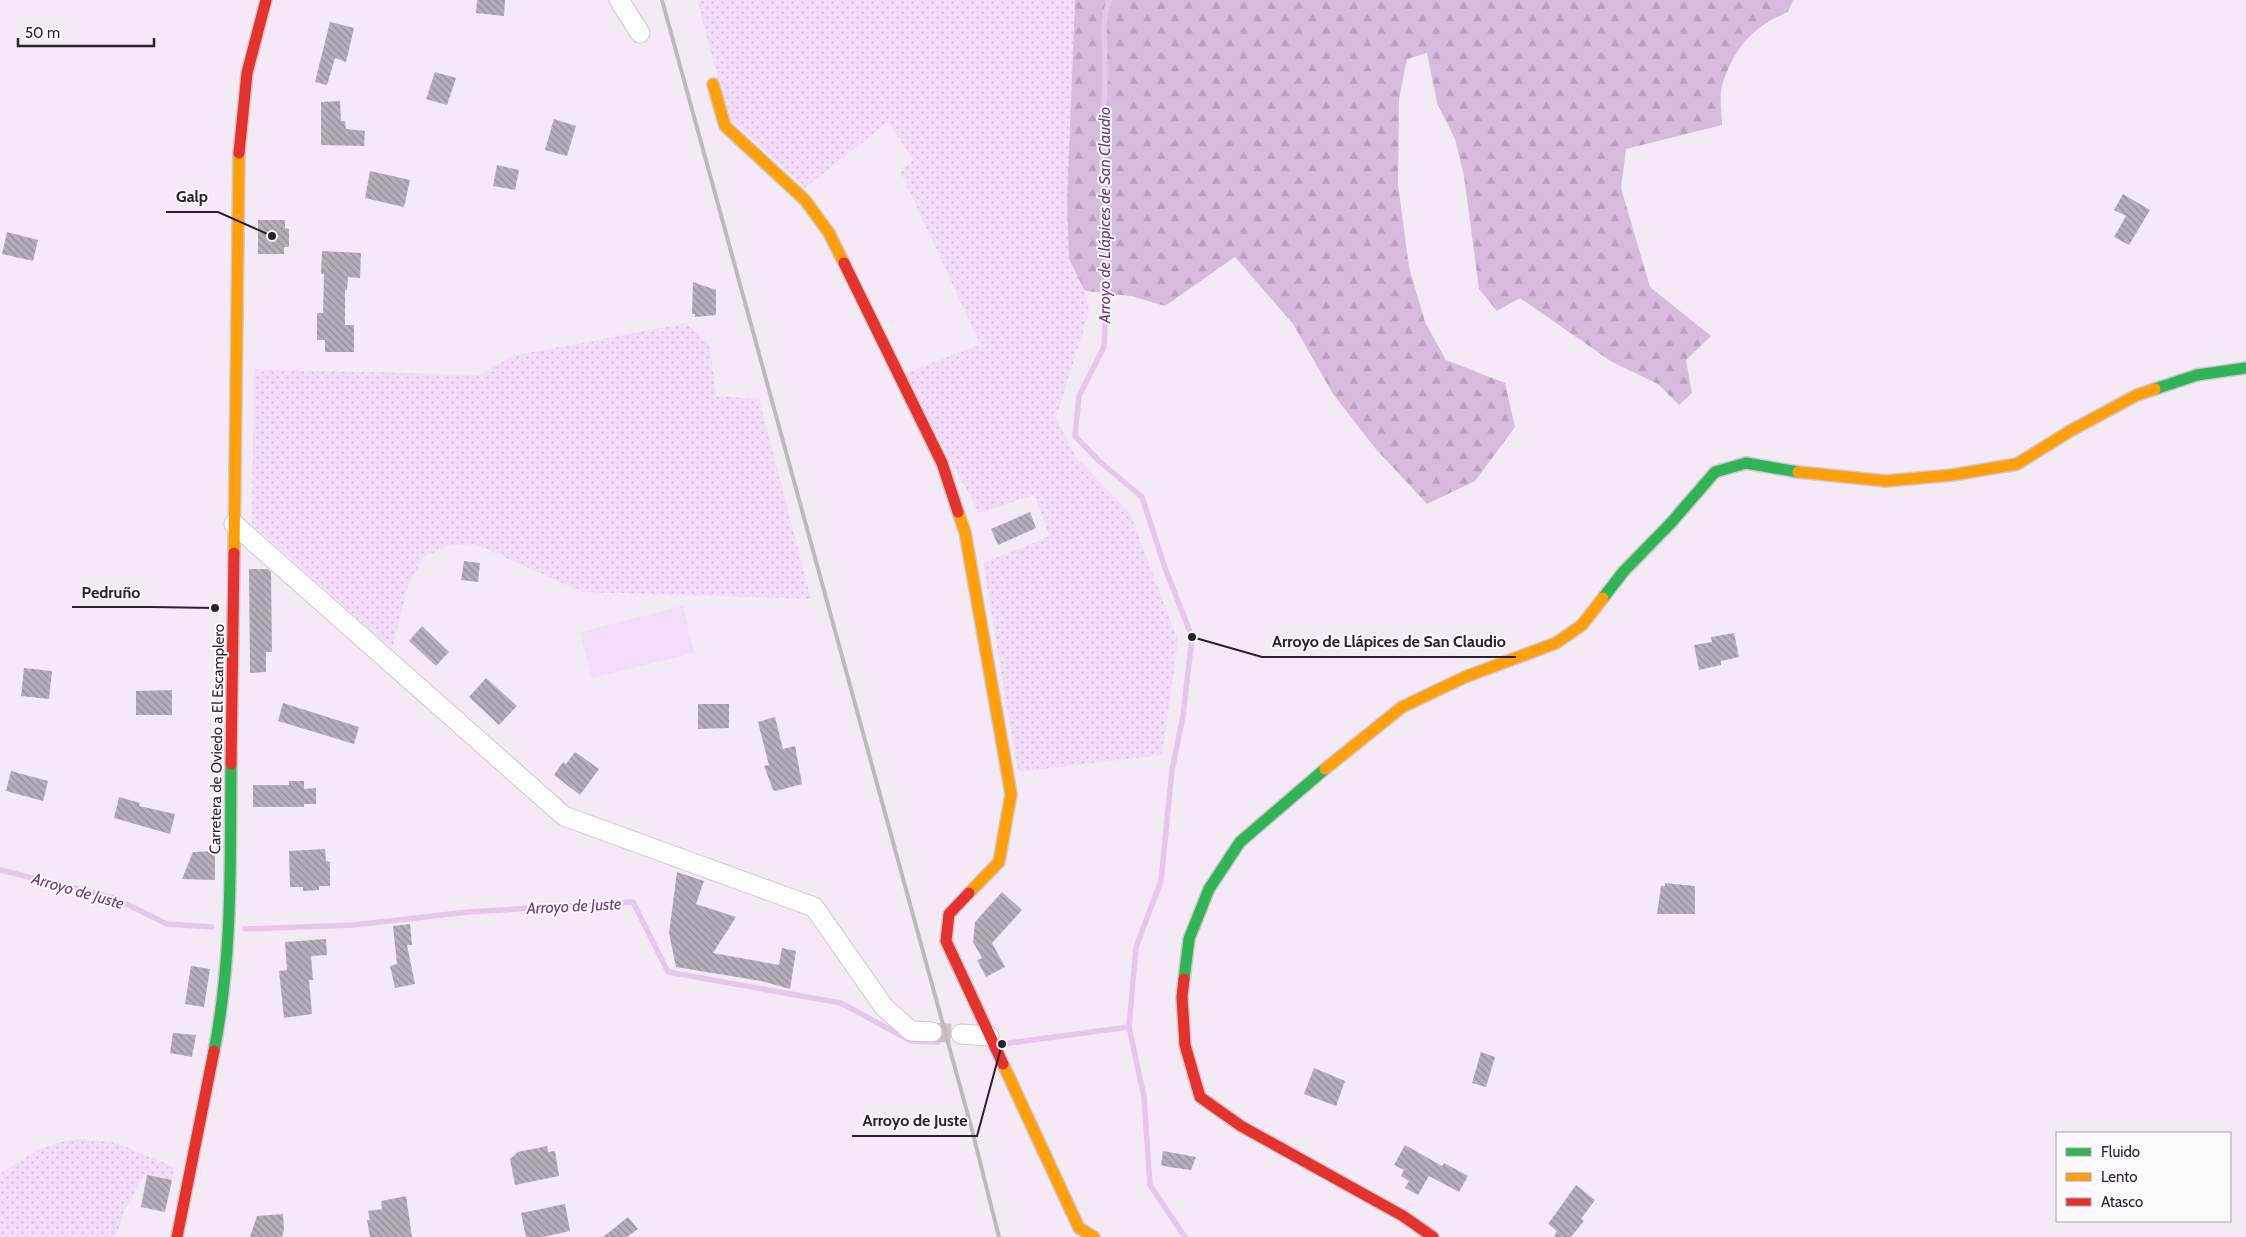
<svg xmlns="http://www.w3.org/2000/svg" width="2246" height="1237" viewBox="0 0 2246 1237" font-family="Cabin,sans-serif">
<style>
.grass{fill:url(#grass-dots)}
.forest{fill:url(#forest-firs)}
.pitch{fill:#f3dcf8}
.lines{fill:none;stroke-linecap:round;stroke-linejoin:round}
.stream{stroke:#e7c6ee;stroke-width:5.5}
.building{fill:url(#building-back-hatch)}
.street-tunnel{stroke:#ccc2ce;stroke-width:19;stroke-dasharray:19 9;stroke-linecap:butt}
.street-casing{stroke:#cfc6d1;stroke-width:21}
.fast-casing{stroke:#cfc6d1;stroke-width:14}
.slow-casing{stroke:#cfc6d1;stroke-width:14}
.jam-casing{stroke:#cfc6d1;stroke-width:14}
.street{stroke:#fdfcfe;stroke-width:19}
.fast{stroke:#30b455;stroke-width:11}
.slow{stroke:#ff9f0a;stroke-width:11}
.jam{stroke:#e5322d;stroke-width:11}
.rail{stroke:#bcbabc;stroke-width:4}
.labels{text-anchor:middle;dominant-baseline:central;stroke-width:4;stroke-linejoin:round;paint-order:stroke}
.street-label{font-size:15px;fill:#2a212c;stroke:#fcf8fd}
.water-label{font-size:16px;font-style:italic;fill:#6e3978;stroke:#fcf8fd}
.leader{fill:none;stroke:#2a212c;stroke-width:2}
.callout-dot{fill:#2a212c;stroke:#fcf8fd;stroke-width:2}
.callout-label{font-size:16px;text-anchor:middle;font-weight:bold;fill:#2a212c;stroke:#fcf8fd;stroke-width:4;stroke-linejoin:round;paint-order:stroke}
</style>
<defs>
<pattern id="grass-dots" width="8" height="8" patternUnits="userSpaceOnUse" patternTransform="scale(1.25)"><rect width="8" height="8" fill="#f3dcf8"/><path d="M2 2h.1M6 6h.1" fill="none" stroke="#d0bcd5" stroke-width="1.8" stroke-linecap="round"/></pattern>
<pattern id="forest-firs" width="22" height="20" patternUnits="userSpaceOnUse" patternTransform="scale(1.25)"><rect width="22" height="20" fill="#d7bbdc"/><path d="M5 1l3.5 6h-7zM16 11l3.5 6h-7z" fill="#b9a0bd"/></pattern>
<pattern id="building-back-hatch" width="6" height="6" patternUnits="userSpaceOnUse" patternTransform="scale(1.25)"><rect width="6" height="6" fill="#b6aeb8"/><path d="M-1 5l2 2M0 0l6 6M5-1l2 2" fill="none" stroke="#948d96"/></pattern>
</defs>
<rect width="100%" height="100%" fill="#f4eaf6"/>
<g class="grass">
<path d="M 697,0 L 1075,0 L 1067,202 L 1069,259 L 1085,291 L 1089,312 L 1056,418 L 1076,457 L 1130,513 L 1178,641 L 1162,755 L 1018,772 L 983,563 L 1050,536 L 1034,495 L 979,513 L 904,374 L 980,344 L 900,171 L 913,160 L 888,122 L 805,188 L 728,117 Z"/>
<path d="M 686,323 L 710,346 L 716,396 L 759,399 L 811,599 L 582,592 L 475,544 L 448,546 L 425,556 L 408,585 L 392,649 L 252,524 L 254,369 L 480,375 L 512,356 Z"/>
<path d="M 81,1139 L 114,1142 L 174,1167 L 172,1180 L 144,1175 L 124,1211 L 116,1237 L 0,1237 L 0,1174 C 27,1156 48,1141 81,1139 Z"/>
</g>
<path class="forest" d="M 1075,0 L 1793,0 L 1788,12 C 1753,26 1733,49 1722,86 C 1719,97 1722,113 1722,125 L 1626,149 L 1621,188 L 1650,287 L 1711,336 L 1686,360 L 1692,393 L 1679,405 L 1658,384 L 1612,362 L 1520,298 L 1497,311 L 1479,289 L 1464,176 L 1455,139 L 1437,103 L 1427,53 L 1407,59 L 1399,99 L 1398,184 L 1409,267 L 1425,322 L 1446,360 L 1505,383 L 1515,427 L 1475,481 L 1427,504 L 1375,448 L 1333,394 L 1293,324 L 1235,257 L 1165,306 L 1131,296 L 1085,291 L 1069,259 L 1067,202 Z"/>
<path class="pitch" d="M 683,606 L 694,653 L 592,678 L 580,632 Z"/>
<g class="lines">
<g class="stream">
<path d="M 1109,0 L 1104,21 L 1105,80 L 1102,166 L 1108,274 L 1104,347 L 1079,396 L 1075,436 L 1099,461 L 1142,497 L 1165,568 L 1192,637 L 1183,716 L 1172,770 L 1161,881 L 1136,947 L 1129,1027 L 1144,1097 L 1150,1185 L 1185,1237"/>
<path d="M 0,870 L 114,898 L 167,924 L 212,927"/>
<path d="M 245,929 L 353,925 L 468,912 L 633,902 L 668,972 L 841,1003 L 911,1041 L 938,1042"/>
<path d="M 1002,1044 L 1129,1027"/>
</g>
</g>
<g class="building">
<path d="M 477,0 L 505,0 L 504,16 L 476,13 Z"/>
<path d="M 330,22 L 354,28 L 346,62 L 335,58 L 327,85 L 315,82 Z"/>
<path d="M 435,72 L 456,78 L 447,105 L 426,99 Z"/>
<path d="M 340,101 L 341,121 L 345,121 L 346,129 L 365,131 L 364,146 L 321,145 L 321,102 Z"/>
<path d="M 554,119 L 576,126 L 567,156 L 545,150 Z"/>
<path d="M 497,165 L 519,170 L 515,190 L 493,186 Z"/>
<path d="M 370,171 L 410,180 L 404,207 L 365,198 Z"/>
<path d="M 2123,194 L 2150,210 L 2129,245 L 2114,237 L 2126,216 L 2114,210 Z"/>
<path d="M 258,220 L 285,220 L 285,228 L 289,229 L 289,247 L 284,247 L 284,254 L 258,254 Z"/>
<path d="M 7,232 L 38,240 L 33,261 L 2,254 Z"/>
<path d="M 322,251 L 361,253 L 360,278 L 348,277 L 347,290 L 345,290 L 345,325 L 354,325 L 354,352 L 325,352 L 325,340 L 317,340 L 317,313 L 323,313 L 324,274 L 321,274 Z"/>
<path d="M 693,282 L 716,290 L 716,315 L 695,317 L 695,314 L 692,314 Z"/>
<path d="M 1030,512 L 1036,528 L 998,545 L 991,529 Z"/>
<path d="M 464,561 L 480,563 L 478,582 L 461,580 Z"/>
<path d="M 249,569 L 268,569 L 271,572 L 272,652 L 266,652 L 266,672 L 250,673 Z"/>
<path d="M 422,626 L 449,652 L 436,666 L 409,641 Z"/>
<path d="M 1734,633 L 1739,657 L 1721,661 L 1721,665 L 1699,670 L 1694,645 L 1712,642 L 1711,637 Z"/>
<path d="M 24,668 L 52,671 L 49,699 L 21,696 Z"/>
<path d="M 486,678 L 517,706 L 499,725 L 469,697 Z"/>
<path d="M 172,690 L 172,715 L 136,715 L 136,691 Z"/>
<path d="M 283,703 L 359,727 L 354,744 L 278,721 Z"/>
<path d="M 698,704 L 729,704 L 729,728 L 698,729 Z"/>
<path d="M 775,717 L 783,749 L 795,746 L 802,784 L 776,791 L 773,790 L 764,766 L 769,765 L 758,722 Z"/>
<path d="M 575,752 L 599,769 L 580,795 L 554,775 L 563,762 L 566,764 Z"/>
<path d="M 11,771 L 48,781 L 43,801 L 6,791 Z"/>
<path d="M 289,781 L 304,781 L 304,789 L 316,788 L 316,804 L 304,804 L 304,807 L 253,807 L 253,785 L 289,785 Z"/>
<path d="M 119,797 L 140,803 L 139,806 L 175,814 L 170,834 L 114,818 Z"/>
<path d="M 325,849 L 326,861 L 330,862 L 330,886 L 319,886 L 319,890 L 303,891 L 303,887 L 290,887 L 289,851 Z"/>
<path d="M 215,851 L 215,880 L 182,879 L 193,852 Z"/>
<path d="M 677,872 L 704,881 L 696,904 L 736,917 L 713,953 L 779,965 L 782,948 L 796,951 L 790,989 L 761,981 L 676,967 L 669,933 Z"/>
<path d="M 1665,883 L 1695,886 L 1695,914 L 1657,914 L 1661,886 L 1665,886 Z"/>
<path d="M 1002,892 L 1022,910 L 992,943 L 1005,967 L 986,977 L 977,960 L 982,958 L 973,942 L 975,922 Z"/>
<path d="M 410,924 L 412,945 L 407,945 L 415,984 L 395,988 L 390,966 L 397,964 L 393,926 Z"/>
<path d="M 326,939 L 327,955 L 311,956 L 313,980 L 309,980 L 312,1014 L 284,1018 L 279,971 L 287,970 L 285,942 Z"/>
<path d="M 191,966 L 210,969 L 204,1007 L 185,1004 Z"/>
<path d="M 173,1033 L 196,1035 L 192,1057 L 170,1053 Z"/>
<path d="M 1481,1052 L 1495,1057 L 1486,1087 L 1472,1083 Z"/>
<path d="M 1314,1068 L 1345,1081 L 1336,1106 L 1304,1094 Z"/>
<path d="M 1405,1145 L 1442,1166 L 1444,1163 L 1468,1176 L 1459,1192 L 1429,1176 L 1418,1195 L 1405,1188 L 1409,1181 L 1401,1176 L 1404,1170 L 1394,1165 Z"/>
<path d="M 547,1146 L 548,1152 L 555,1151 L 559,1176 L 515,1185 L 510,1159 L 518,1152 Z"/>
<path d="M 1163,1151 L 1196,1157 L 1191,1170 L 1169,1167 L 1161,1165 Z"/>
<path d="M 147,1175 L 172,1180 L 165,1212 L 141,1207 Z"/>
<path d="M 1576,1185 L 1595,1200 L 1581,1219 L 1584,1221 L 1571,1237 L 1554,1237 L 1557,1231 L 1548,1224 Z"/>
<path d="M 406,1196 L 412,1237 L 370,1237 L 367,1220 L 370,1220 L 368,1211 L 382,1209 L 381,1201 Z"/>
<path d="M 565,1204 L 570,1231 L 543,1237 L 526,1237 L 521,1213 Z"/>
<path d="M 283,1214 L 284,1229 L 282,1237 L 250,1237 L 257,1216 Z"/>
<path d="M 628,1217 L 638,1229 L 627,1237 L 603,1237 Z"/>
</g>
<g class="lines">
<path class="street-tunnel" d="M 932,1032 L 961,1034"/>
<g class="street-casing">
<g id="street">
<path d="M 619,0 L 640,33"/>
<path d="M 234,524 L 564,816 L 814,907 L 884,1007 L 911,1031 L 932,1032"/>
<path d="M 961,1034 L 989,1036"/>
</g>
</g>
<g class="fast-casing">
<g id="fast">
<path d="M 2155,389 L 2197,375 L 2246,368"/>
<path d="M 1603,598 L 1624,571 L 1670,524 L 1715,472 L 1746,463 L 1798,472"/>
<path d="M 1184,979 L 1189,939 L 1209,889 L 1240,842 L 1325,769"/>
<path d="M 214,1051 C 233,956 230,860 231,764"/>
</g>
</g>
<g class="slow-casing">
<g id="slow">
<path d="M 713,84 L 725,126 L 805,200 L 829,233 L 844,263"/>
<path d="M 1798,472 L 1886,481 L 1952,475 L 2017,464 L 2070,431 L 2137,395 L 2155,389"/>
<path d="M 958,512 L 965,532 L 1011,794 L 999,862 L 969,893"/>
<path d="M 234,553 L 239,153"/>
<path d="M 1325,769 L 1402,707 L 1465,677 L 1556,643 L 1582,625 L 1603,598"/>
<path d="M 1003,1064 L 1079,1228 L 1094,1237"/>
</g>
</g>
<g class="jam-casing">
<g id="jam">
<path d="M 239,153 L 247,73 L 266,0"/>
<path d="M 844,263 L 942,463 L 958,512"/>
<path d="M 231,764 L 234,553"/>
<path d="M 969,893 L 949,914 L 946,941 L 1003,1064"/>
<path d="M 1184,979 L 1182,997 L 1185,1045 L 1200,1097 L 1241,1126 L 1403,1216 L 1433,1237"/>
<path d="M 177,1237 L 214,1051"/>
</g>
</g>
<use href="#street" class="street"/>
<use href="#fast" class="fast"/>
<use href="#slow" class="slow"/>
<use href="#jam" class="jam"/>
<path class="rail" d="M 662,0 L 972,1130 L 999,1237"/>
</g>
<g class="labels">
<g class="street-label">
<text transform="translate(217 739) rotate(-89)">Carretera de Oviedo a El Escamplero</text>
</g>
<g class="water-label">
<text transform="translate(1104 215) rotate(-90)">Arroyo de Llápices de San Claudio</text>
<text transform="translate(78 891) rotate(16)">Arroyo de Juste</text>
<text transform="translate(574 906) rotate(-3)">Arroyo de Juste</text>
</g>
</g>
<path class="leader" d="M272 236L218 212H166M215 608L151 607H72M1192 637L1262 657H1516M1002 1044L977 1136H852"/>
<g class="callout-dot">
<circle cx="272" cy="236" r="5"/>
<circle cx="215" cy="608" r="5"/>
<circle cx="1192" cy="637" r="5"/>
<circle cx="1002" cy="1044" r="5"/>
</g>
<g class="callout-label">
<text x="192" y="202">Galp</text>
<text x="111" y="598">Pedruño</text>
<text x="1389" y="647">Arroyo de Llápices de San Claudio</text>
<text x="915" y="1126">Arroyo de Juste</text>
</g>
<rect x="2056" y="1132" width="175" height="90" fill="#fcf8fd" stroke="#a8a2a9"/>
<rect x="2066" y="1148" width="25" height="8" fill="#30b455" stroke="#a8a2a9"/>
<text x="2101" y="1157" font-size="15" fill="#2a212c">Fluido</text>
<rect x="2066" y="1173" width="25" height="8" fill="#ff9f0a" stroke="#a8a2a9"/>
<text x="2101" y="1182" font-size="15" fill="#2a212c">Lento</text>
<rect x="2066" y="1198" width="25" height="8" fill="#e5322d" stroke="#a8a2a9"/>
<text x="2101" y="1207" font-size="15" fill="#2a212c">Atasco</text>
<path d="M18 38v8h136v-8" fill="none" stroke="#2a212c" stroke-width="2.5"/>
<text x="25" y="38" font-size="15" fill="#2a212c" stroke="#fcf8fd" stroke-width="4" paint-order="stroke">50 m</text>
</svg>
